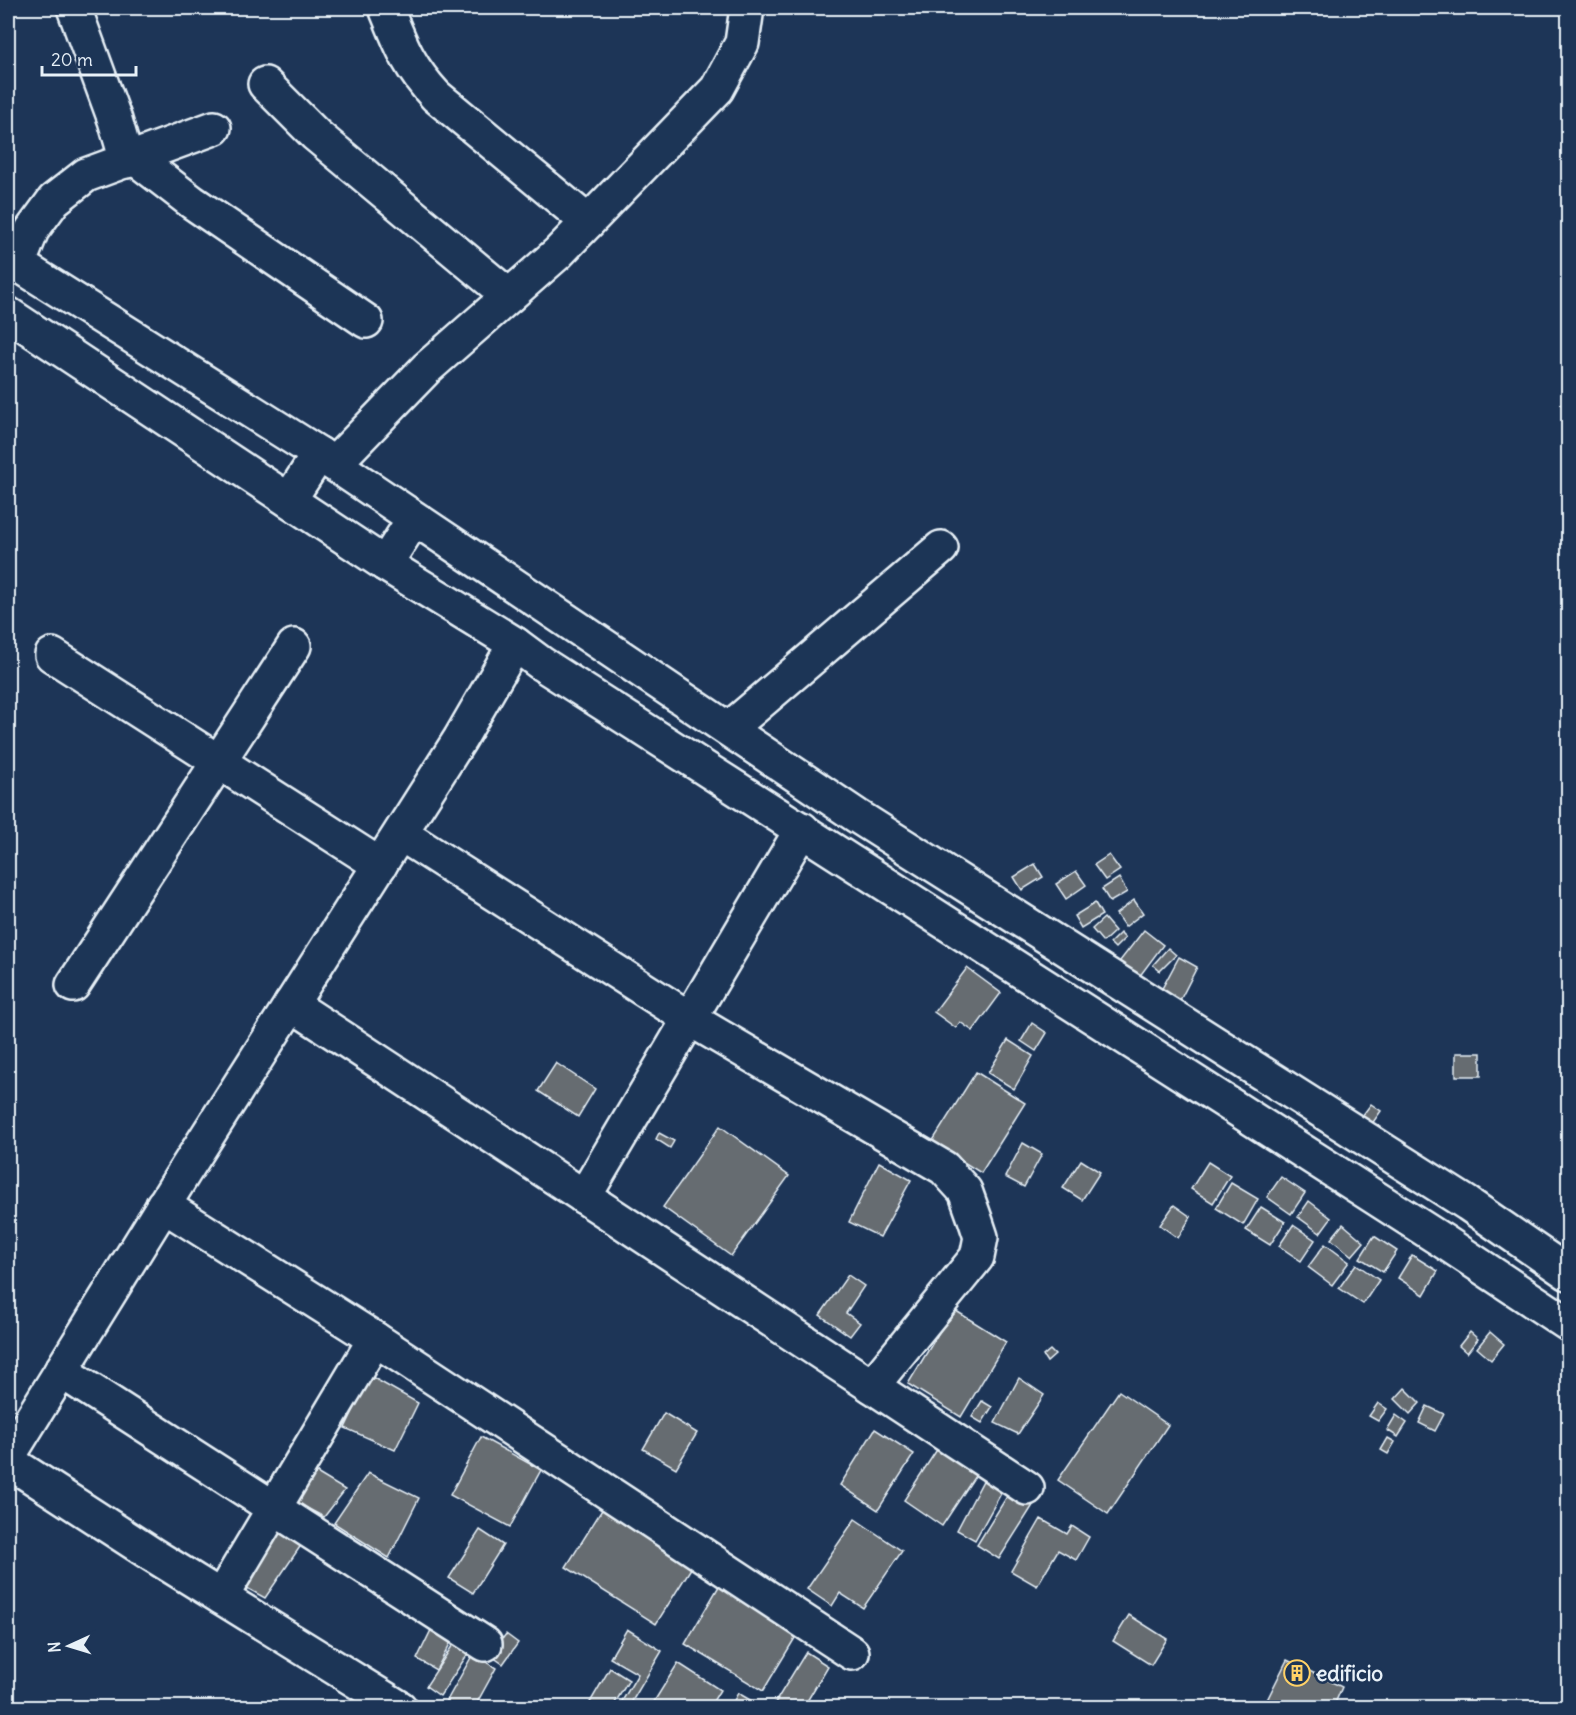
<svg xmlns="http://www.w3.org/2000/svg" width="1576" height="1715" viewBox="0 0 1576 1715" font-family="Delius,sans-serif">
<style>
.building{fill:#666c71;stroke:#e8f1f8;stroke-width:1.5}
.lines{fill:none;stroke-linecap:round;stroke-linejoin:round}
.minor-casing{stroke:#e8f1f8;stroke-width:38}
.minor{stroke:#1d3557;stroke-width:33}
.labels{text-anchor:middle;dominant-baseline:central;stroke-width:5;stroke-linejoin:round;paint-order:stroke}
.poi-label{font-size:21px;font-weight:bold;fill:#e8f1f8;stroke:#1d3557;text-anchor:start}
</style>
<rect width="100%" height="100%" fill="#1d3557"/>
<filter id="ink" filterUnits="userSpaceOnUse"><feTurbulence type="fractalNoise" baseFrequency=".0167" numOctaves="2"/><feDisplacementMap in="SourceGraphic" scale="12" xChannelSelector="R" yChannelSelector="G"/><feConvolveMatrix kernelMatrix="1 2 1 2 8 2 1 2 1" color-interpolation-filters="sRGB"/></filter>
<g filter="url(#ink)">
<g class="building">
<path d="M 1109,855 L 1120,870 L 1105,880 L 1094,865 Z"/>
<path d="M 1035,864 L 1043,877 L 1022,890 L 1014,877 Z"/>
<path d="M 1076,871 L 1086,885 L 1066,899 L 1056,884 Z"/>
<path d="M 1119,878 L 1127,892 L 1110,902 L 1102,889 Z"/>
<path d="M 1134,900 L 1143,913 L 1125,927 L 1116,914 Z"/>
<path d="M 1095,903 L 1102,915 L 1081,928 L 1074,916 Z"/>
<path d="M 1104,918 L 1115,931 L 1103,942 L 1092,929 Z"/>
<path d="M 1144,930 L 1163,945 L 1136,981 L 1116,966 Z"/>
<path d="M 1120,933 L 1125,938 L 1115,948 L 1110,943 Z"/>
<path d="M 1168,948 L 1176,955 L 1160,971 L 1153,965 Z"/>
<path d="M 1179,957 L 1197,967 L 1177,1006 L 1158,996 Z"/>
<path d="M 967,968 L 1001,993 L 973,1031 L 960,1022 L 956,1028 L 934,1012 Z"/>
<path d="M 1032,1023 L 1047,1033 L 1036,1051 L 1021,1041 Z"/>
<path d="M 1008,1040 L 1033,1056 L 1014,1089 L 988,1073 Z"/>
<rect x="1456" y="1053" width="25" height="23"/>
<path d="M 556,1063 L 595,1089 L 578,1117 L 538,1091 Z"/>
<path d="M 976,1072 L 1025,1103 L 981,1173 L 932,1142 Z"/>
<path d="M 1371,1104 L 1381,1111 L 1369,1128 L 1359,1120 Z"/>
<path d="M 720,1126 L 789,1176 L 731,1256 L 663,1207 Z"/>
<path d="M 659,1133 L 674,1141 L 670,1148 L 656,1139 Z"/>
<path d="M 1023,1143 L 1042,1154 L 1024,1187 L 1005,1177 Z"/>
<path d="M 1081,1160 L 1100,1172 L 1082,1200 L 1063,1188 Z"/>
<path d="M 879,1162 L 911,1180 L 880,1237 L 849,1222 Z"/>
<path d="M 1208,1162 L 1230,1176 L 1213,1203 L 1191,1189 Z"/>
<path d="M 1281,1177 L 1305,1193 L 1291,1214 L 1267,1197 Z"/>
<path d="M 1231,1183 L 1258,1199 L 1243,1225 L 1216,1208 Z"/>
<path d="M 1309,1201 L 1331,1218 L 1320,1233 L 1298,1217 Z"/>
<path d="M 1174,1205 L 1191,1217 L 1178,1238 L 1160,1225 Z"/>
<path d="M 1261,1207 L 1285,1222 L 1270,1245 L 1246,1230 Z"/>
<path d="M 1343,1224 L 1364,1242 L 1352,1256 L 1331,1239 Z"/>
<path d="M 1293,1225 L 1315,1240 L 1301,1261 L 1279,1246 Z"/>
<path d="M 1374,1236 L 1397,1251 L 1383,1272 L 1360,1258 Z"/>
<path d="M 1325,1244 L 1349,1262 L 1332,1285 L 1308,1267 Z"/>
<path d="M 1412,1255 L 1438,1271 L 1424,1295 L 1398,1278 Z"/>
<path d="M 1356,1264 L 1379,1280 L 1363,1304 L 1339,1288 Z"/>
<path d="M 848,1275 L 864,1286 L 846,1313 L 860,1323 L 850,1336 L 820,1315 Z"/>
<path d="M 953,1309 L 1006,1342 L 961,1417 L 908,1384 Z"/>
<path d="M 1470,1332 L 1478,1339 L 1467,1353 L 1459,1346 Z"/>
<path d="M 1490,1332 L 1504,1344 L 1491,1360 L 1477,1348 Z"/>
<path d="M 1050,1350 L 1055,1355 L 1047,1362 L 1043,1356 Z"/>
<path d="M 370,1376 L 418,1403 L 395,1450 L 345,1428 Z"/>
<path d="M 1019,1378 L 1044,1395 L 1018,1434 L 995,1423 Z"/>
<path d="M 1405,1388 L 1420,1403 L 1410,1414 L 1395,1399 Z"/>
<path d="M 1119,1391 L 1168,1425 L 1108,1514 L 1058,1480 Z"/>
<path d="M 982,1401 L 992,1407 L 982,1423 L 972,1417 Z"/>
<path d="M 1378,1403 L 1387,1409 L 1378,1421 L 1369,1416 Z"/>
<path d="M 1427,1406 L 1444,1414 L 1435,1431 L 1419,1423 Z"/>
<path d="M 664,1413 L 697,1433 L 676,1468 L 643,1449 Z"/>
<path d="M 1396,1415 L 1407,1423 L 1398,1437 L 1387,1430 Z"/>
<path d="M 875,1429 L 914,1454 L 878,1510 L 840,1485 Z"/>
<path d="M 481,1437 L 541,1470 L 510,1527 L 450,1495 Z"/>
<path d="M 1388,1438 L 1395,1442 L 1388,1454 L 1381,1450 Z"/>
<path d="M 940,1445 L 979,1470 L 942,1526 L 904,1500 Z"/>
<path d="M 315,1472 L 345,1490 L 324,1517 L 293,1501 Z"/>
<path d="M 368,1473 L 419,1498 L 389,1558 L 334,1523 Z"/>
<path d="M 985,1477 L 1004,1488 L 975,1540 L 957,1530 Z"/>
<path d="M 1014,1485 L 1037,1499 L 999,1559 L 977,1545 Z"/>
<path d="M 605,1505 L 695,1562 L 656,1624 L 566,1567 Z"/>
<path d="M 855,1519 L 902,1551 L 863,1608 L 840,1593 L 832,1606 L 807,1589 Z"/>
<path d="M 1041,1519 L 1067,1534 L 1072,1526 L 1089,1537 L 1076,1560 L 1058,1550 L 1037,1586 L 1011,1571 Z"/>
<path d="M 278,1524 L 304,1541 L 265,1598 L 245,1587 Z"/>
<path d="M 480,1530 L 503,1545 L 473,1593 L 449,1578 Z"/>
<path d="M 722,1581 L 801,1628 L 763,1691 L 685,1644 Z"/>
<path d="M 1129,1615 L 1167,1639 L 1151,1665 L 1113,1641 Z"/>
<path d="M 433,1626 L 451,1642 L 436,1670 L 417,1659 Z"/>
<path d="M 627,1629 L 662,1651 L 628,1708 L 618,1708 L 638,1674 L 610,1658 Z"/>
<path d="M 506,1634 L 518,1643 L 503,1664 L 490,1655 Z"/>
<path d="M 456,1640 L 471,1649 L 440,1696 L 426,1686 Z"/>
<path d="M 806,1652 L 828,1666 L 803,1708 L 776,1708 L 773,1706 Z"/>
<path d="M 473,1654 L 496,1668 L 474,1708 L 451,1708 L 445,1704 Z"/>
<path d="M 1287,1660 L 1342,1687 L 1333,1708 L 1263,1708 Z"/>
<path d="M 678,1663 L 720,1690 L 709,1708 L 650,1708 Z"/>
<path d="M 610,1668 L 629,1680 L 612,1708 L 594,1708 L 589,1704 Z"/>
<path d="M 738,1693 L 764,1708 L 730,1708 Z"/>
</g>
<g class="lines">
<g class="minor-casing">
<g id="minor">
<path d="M 74,8 L 115,120 L 127,161"/>
<path d="M 386,8 C 401,45 408,66 436,96 L 588,222"/>
<path d="M 265,84 L 316,135 L 509,296"/>
<path d="M 135,158 L 192,202 L 366,321"/>
<path d="M 8,258 L 319,454 L 857,816 L 1468,1204 L 1568,1273"/>
<path d="M 18,265 L 32,230 L 54,200 L 86,175 L 214,128"/>
<path d="M 8,314 L 385,564 L 515,644 L 542,664 L 1443,1241 L 1568,1324"/>
<path d="M 334,464 L 427,368 L 558,253 L 717,89 L 742,43 L 747,8"/>
<path d="M 289,500 L 319,454"/>
<path d="M 385,564 L 414,519"/>
<path d="M 52,655 L 380,865"/>
<path d="M 729,729 L 941,548"/>
<path d="M 401,834 L 690,1019 L 944,1168 L 965,1191 L 975,1219 L 981,1237 L 977,1257 L 872,1386"/>
<path d="M 73,985 L 294,646"/>
<path d="M 291,1004 L 1027,1488"/>
<path d="M 584,1197 L 802,829"/>
<path d="M 163,1205 L 375,1339 L 852,1653"/>
<path d="M 61,1371 L 485,1644"/>
<path d="M 8,1457 L 183,1174 L 460,739 L 515,644"/>
<path d="M 8,1461 L 153,1555 L 400,1708"/>
<path d="M 221,1597 L 375,1339"/>
</g>
</g>
<use href="#minor" class="minor"/>
</g>
</g>
<defs>
<g id="building-ring" transform="scale(1.35)"><circle r="9.5" fill="#1d3557" stroke="#ffd166" stroke-width="1.5"/><path d="M-4-6H4V6H1V3H-1V6H-4ZM-2.5-4.3h1.7v1.8h-1.7ZM.8-4.3h1.7v1.8H.8ZM-2.5-1h1.7V.8h-1.7ZM.8-1h1.7V.8H.8Z" fill="#ffd166"/></g>
</defs>
<g fill-rule="evenodd">
<use href="#building-ring" x="1297" y="1673"/>
</g>
<g class="labels">
<g class="poi-label">
<text x="1316" y="1673">edificio</text>
</g>
</g>
<rect width="1576" height="1715" fill="none" stroke="#1d3557" stroke-width="30"/>
<rect x="15" y="15" width="1546" height="1685" fill="none" stroke="#e8f1f8" stroke-width="2" filter="url(#ink)"/>
<g transform="translate(69 1646) rotate(266)" stroke="#1d3557" stroke-width="4.5" paint-order="stroke">
<path d="M0-4.5L10 22L0 15L-10 22Z" fill="#e8f1f8"/>
<text y="-9" font-size="16" font-weight="bold" text-anchor="middle" fill="#e8f1f8">N</text>
</g>
<path d="M42 66v9h94v-9" fill="none" stroke="#e8f1f8" stroke-width="3"/>
<text x="51" y="66" font-size="18" fill="#e8f1f8" stroke="#1d3557" stroke-width="4.5" paint-order="stroke">20 m</text>
</svg>
